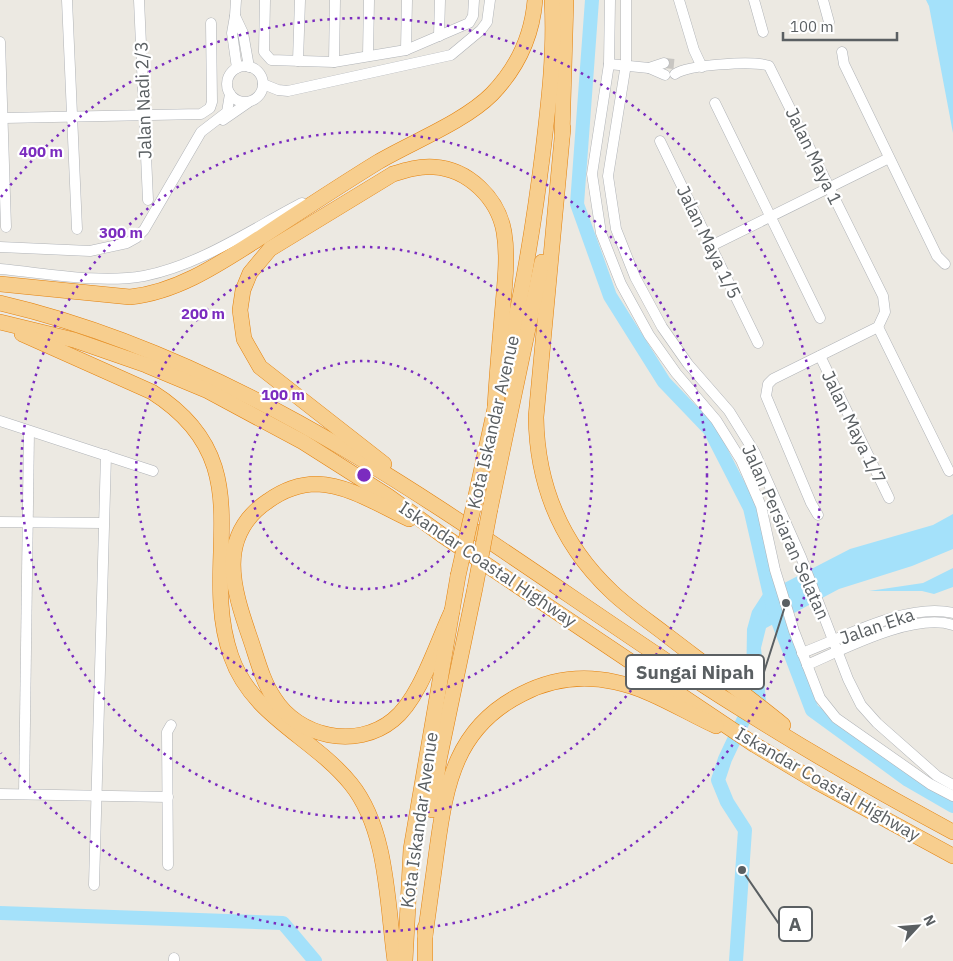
<svg xmlns="http://www.w3.org/2000/svg" width="953" height="961" viewBox="0 0 953 961" font-family="'IBM Plex Sans',sans-serif">
<style>
.water{fill:#a4e1fa}
.lines{fill:none;stroke-linecap:round;stroke-linejoin:round}
.river{stroke:#a4e1fa;stroke-width:14}
.minor-tunnel{stroke:#c8c6c2;stroke-width:10;stroke-dasharray:10 5;stroke-linecap:butt}
.minor-casing{stroke:#b0b3b7;stroke-width:11}
.highway-casing{stroke:#e3810c;stroke-width:16}
.minor{stroke:#fff;stroke-width:10}
.highway{stroke:#f7ce8e;stroke-width:15}
.highway-bridge-casing{stroke:#e3810c;stroke-width:16;stroke-linecap:butt}
.highway-bridge{stroke:#f7ce8e;stroke-width:15}
.ring{fill:none;stroke:#7b2cbf;stroke-width:2.5;stroke-dasharray:2.5 5}
.labels{text-anchor:middle;dominant-baseline:central;stroke-width:4.5;stroke-linejoin:round;paint-order:stroke}
.street-label{font-size:18px;fill:#5a5f62;stroke:#fff}
.centre{fill:#7b2cbf;stroke:#fff;stroke-width:2.5}
.ring-label{font-size:15px;text-anchor:middle;font-weight:bold;fill:#7b2cbf;stroke:#fff;stroke-width:4.5;stroke-linejoin:round;paint-order:stroke}
.leader{fill:none;stroke:#5a5f62;stroke-width:2}
.callout-dot{fill:#5a5f62;stroke:#fff;stroke-width:2}
.callout{fill:#fff;stroke:#5a5f62;stroke-width:2}
.callout-label{font-size:19px;text-anchor:middle;font-weight:bold;fill:#5a5f62}
</style>
<rect width="100%" height="100%" fill="#ece9e2"/>
<g class="water">
<path d="M 926,0 L 953,0 L 953,133 L 929,6 Z"/>
<path d="M 953,514 L 953,549 L 912,566 L 839,589 L 766,628 L 761,648 L 766,701 L 763,705 L 746,692 L 747,629 L 752,611 L 763,594 L 850,549 L 933,525 Z"/>
<path d="M 953,568 L 953,587 L 934,594 L 922,591 L 869,591 L 923,583 Z"/>
</g>
<g class="lines">
<g class="river">
<path d="M 592,0 L 577,204 L 610,296 L 664,382 L 710,430 L 750,508 L 773,608 L 812,710 L 908,780 L 953,806"/>
<path d="M 0,913 L 283,923 L 315,961"/>
<path d="M 736,961 L 745,830 L 727,802 L 718,780 L 725,759 L 751,704"/>
</g>
<path class="minor-tunnel" d="M 664,63 L 675,64"/>
<g class="minor-casing">
<g id="minor">
<path d="M 67,0 L 77,229"/>
<path d="M 139,0 L 148,200"/>
<path d="M 265,0 L 264,52 L 271,60 L 334,62 L 406,50 L 469,23 L 473,16 L 474,0"/>
<path d="M 610,0 L 609,64 L 592,174 L 601,233 L 621,284 L 649,335 L 676,373 L 716,420 L 741,460 L 761,506 L 775,570 L 794,631 L 820,698 L 836,718 L 930,784 L 953,796"/>
<path d="M 626,0 L 626,64 L 608,176 L 616,229 L 635,277 L 662,327 L 688,364 L 729,411 L 755,453 L 801,557 L 848,679 L 861,705 L 877,723 L 937,776 L 953,785"/>
<path d="M 679,0 L 694,50 L 702,67"/>
<path d="M 754,0 L 763,32"/>
<path d="M 823,0 L 829,22"/>
<path d="M 235,16 L 236,0"/>
<path d="M 439,36 L 440,0"/>
<path d="M 0,42 L 6,227"/>
<path d="M 406,50 L 407,0"/>
<path d="M 842,52 L 844,64 L 937,256 L 945,264"/>
<path d="M 368,56 L 369,0"/>
<path d="M 298,61 L 300,0"/>
<path d="M 334,62 L 335,0"/>
<path d="M 609,64 L 649,68 L 665,75"/>
<circle cx="245" cy="84" r="18"/>
<path d="M 237,68 L 232,33 L 235,16 L 243,33 L 249,67"/>
<path d="M 649,68 L 664,63"/>
<path d="M 675,74 C 688,65 753,60 769,66 L 883,296 L 885,312 L 878,327 L 773,379 L 768,384 L 766,396 L 811,503 L 818,515"/>
<path d="M 263,84 L 278,90 L 288,91 L 451,55 L 481,30 L 487,22 L 490,0"/>
<path d="M 715,103 L 820,318"/>
<path d="M 4,118 L 201,114 L 210,108 L 212,102 L 211,23"/>
<path d="M 223,120 L 249,102"/>
<path d="M 660,141 L 758,343"/>
<path d="M 711,246 L 889,158"/>
<path d="M 0,247 L 90,251 L 127,243 L 136,238 L 144,230 L 201,132 L 227,112 L 230,94"/>
<path d="M 0,269 C 45,273 99,284 144,276 C 200,265 252,229 302,203"/>
<path d="M 878,327 L 949,471"/>
<path d="M 820,356 L 889,498"/>
<path d="M 0,421 L 153,471"/>
<path d="M 0,522 L 103,523"/>
<path d="M 802,653 C 845,637 908,602 953,613"/>
<path d="M 807,665 C 844,649 914,612 953,625"/>
<path d="M 0,794 L 168,797"/>
<path d="M 24,794 L 29,431"/>
<path d="M 168,865 L 167,732 L 171,725"/>
<path d="M 94,885 L 106,455"/>
<path d="M 174,961 L 174,958"/>
</g>
</g>
<g class="highway-casing">
<g id="highway">
<path d="M 563,128 L 536,417 C 537,485 562,545 612,592 C 630,609 650,622 669,637 C 707,666 746,695 783,725"/>
<path d="M 562,136 L 566,0"/>
<path d="M 0,284 L 130,297 C 179,292 222,262 263,236 C 301,211 339,186 378,162 C 412,142 464,122 492,94 C 517,68 532,37 535,0"/>
<path d="M 0,303 C 254,362 461,525 674,666 C 765,726 858,781 953,832"/>
<path d="M 0,322 L 74,340 L 146,365 L 206,390 L 303,442 L 388,496 L 442,535 L 755,745 L 815,781 L 953,856"/>
<path d="M 22,334 L 152,392 C 266,464 197,558 231,656 C 252,717 313,737 351,784 C 388,830 387,904 395,961"/>
<path d="M 505,364 C 523,294 534,223 543,151 C 549,101 555,51 552,0"/>
<path d="M 384,464 L 260,367 L 244,339 L 240,310 L 243,290 L 250,273 L 270,249 L 393,174 C 406,170 419,166 434,167 C 468,169 498,198 504,232 C 508,256 505,281 503,305 C 500,339 497,373 495,407"/>
<path d="M 475,500 L 497,399"/>
<path d="M 490,509 L 542,262"/>
<path d="M 409,519 C 381,506 349,485 317,484 C 299,484 282,491 268,501 C 216,536 233,589 250,638 C 257,658 262,680 274,698 C 298,737 356,750 393,720 C 420,699 437,642 452,611"/>
<path d="M 432,810 L 439,760 L 475,588"/>
<path d="M 425,936 C 429,907 433,878 437,849 C 446,783 456,727 522,694 C 551,679 583,675 615,682 C 650,689 683,711 716,726"/>
<path d="M 405,961 L 411,849 L 458,576"/>
<path d="M 425,961 L 425,928"/>
</g>
</g>
<use href="#minor" class="minor"/>
<use href="#highway" class="highway"/>
<g class="highway-bridge-casing">
<g id="highway-bridge">
<path d="M 458,576 L 475,500"/>
<path d="M 475,588 L 490,509"/>
</g>
</g>
<use href="#highway-bridge" class="highway-bridge"/>
</g>
<g class="ring">
<circle cx="364" cy="475" r="114"/>
<circle cx="364" cy="475" r="228"/>
<circle cx="364" cy="475" r="343"/>
<path d="M1 197A457 457 0 1 1 1 753"/>
</g>
<g class="labels">
<g class="street-label">
<text transform="translate(143 100) rotate(-92)">Jalan Nadi 2/3</text>
<text transform="translate(814 156) rotate(64)">Jalan Maya 1</text>
<text transform="translate(709 242) rotate(64)">Jalan Maya 1/5</text>
<text transform="translate(493 422) rotate(-77)">Kota Iskandar Avenue</text>
<text transform="translate(854 427) rotate(64)">Jalan Maya 1/7</text>
<text transform="translate(786 532) rotate(66)">Jalan Persiaran Selatan</text>
<text transform="translate(488 564) rotate(34)">Iskandar Coastal Highway</text>
<text transform="translate(877 626) rotate(-19)">Jalan Eka</text>
<text transform="translate(828 784) rotate(30)">Iskandar Coastal Highway</text>
<text transform="translate(419 820) rotate(-82)">Kota Iskandar Avenue</text>
</g>
</g>
<circle cx="364" cy="475" r="8" class="centre"/>
<g class="ring-label">
<text x="41" y="157">400 m</text>
<text x="121" y="238">300 m</text>
<text x="203" y="319">200 m</text>
<text x="283" y="400">100 m</text>
</g>
<path class="leader" d="M786 603L764 672M742 870L779 924"/>
<g class="callout-dot">
<circle cx="786" cy="603" r="5"/>
<circle cx="742" cy="870" r="5"/>
</g>
<g class="callout">
<rect x="626" y="655" width="138" height="34" rx="5"/>
<rect x="779" y="907" width="33" height="34" rx="5"/>
</g>
<g class="callout-label">
<text x="695" y="679">Sungai Nipah</text>
<text x="795" y="931">A</text>
</g>
<g transform="translate(918 926) rotate(64)" stroke="#ffffff" stroke-width="4" paint-order="stroke">
<path d="M0-4L9 19L0 12L-9 19Z" fill="#5a5f62"/>
<text y="-8" font-size="14" font-weight="bold" text-anchor="middle" fill="#5a5f62">N</text>
</g>
<path d="M783 32v8h114v-8" fill="none" stroke="#5a5f62" stroke-width="2.5"/>
<text x="790" y="32" font-size="15" fill="#5a5f62" stroke="#ffffff" stroke-width="4" paint-order="stroke">100 m</text>
</svg>
